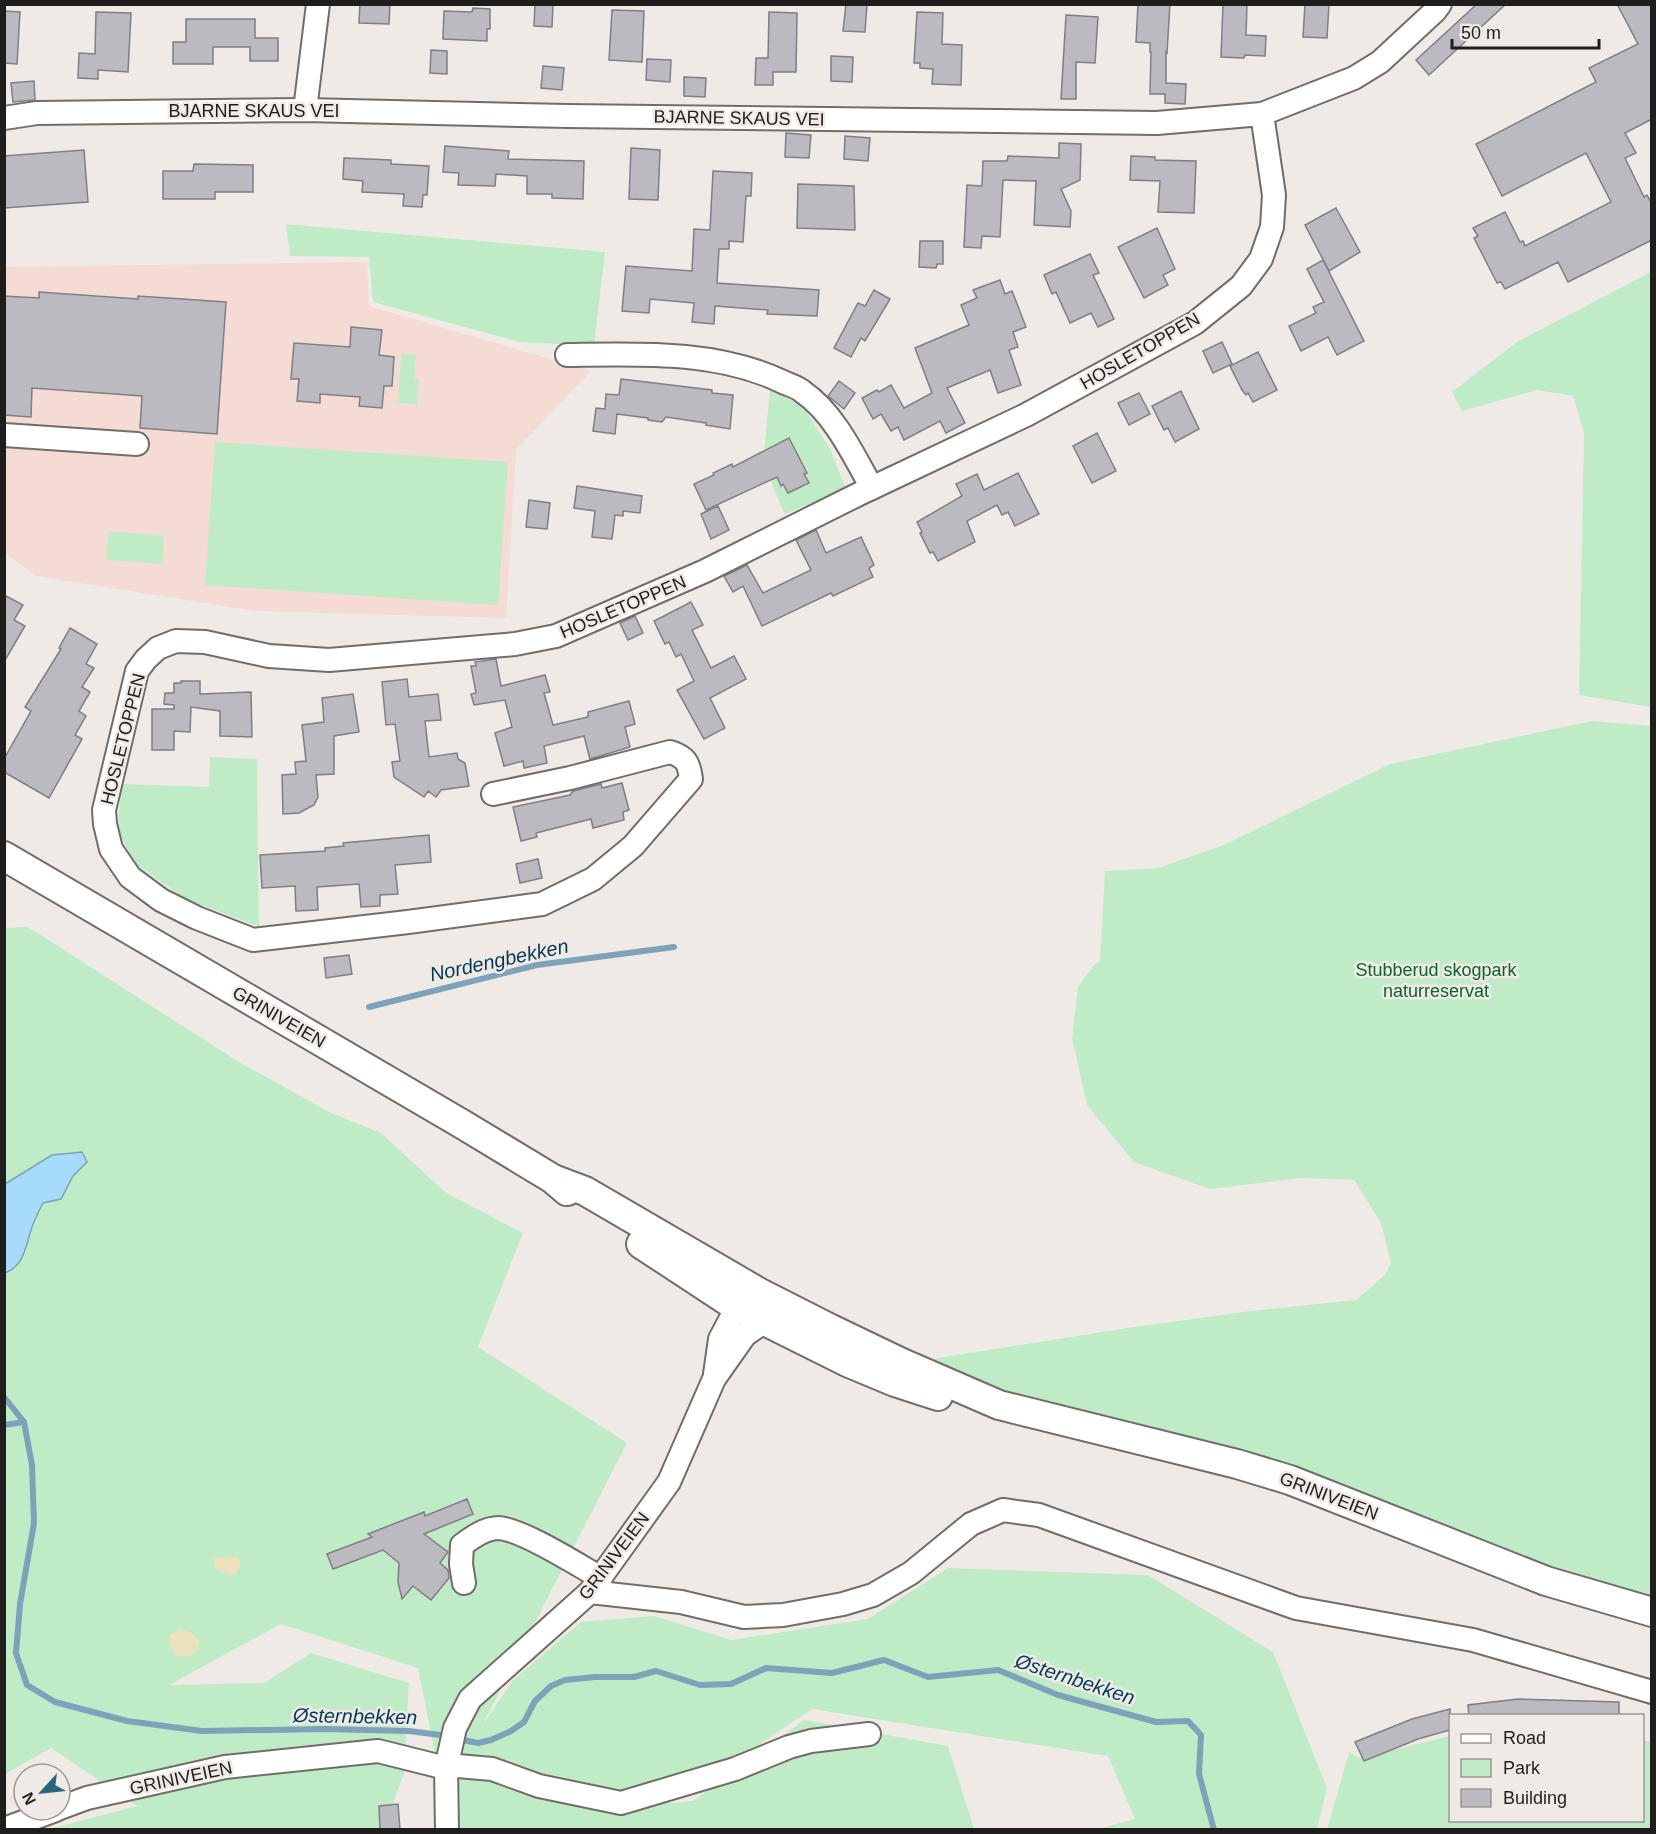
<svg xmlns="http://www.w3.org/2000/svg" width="1656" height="1834" viewBox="0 0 1656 1834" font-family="Arial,sans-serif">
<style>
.education{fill:#f4dbd4}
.green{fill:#c0ebc7}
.sand{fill:#ebe2bd}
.water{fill:#a7dbfc;stroke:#7ea2b9;stroke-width:1.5}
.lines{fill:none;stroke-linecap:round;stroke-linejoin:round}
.stream{stroke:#7ea2b9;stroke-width:6}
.building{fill:#bbbac0;stroke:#7f7e84;stroke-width:1.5}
.minor-casing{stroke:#726d69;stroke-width:26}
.major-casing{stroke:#726d69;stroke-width:32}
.minor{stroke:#fff;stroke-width:22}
.major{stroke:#fff;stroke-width:28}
.labels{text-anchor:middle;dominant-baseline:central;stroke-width:5;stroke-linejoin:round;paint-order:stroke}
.street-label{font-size:18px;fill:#201e1c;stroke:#f0eae6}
.park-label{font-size:18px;fill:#0b652d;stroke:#f0eae6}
.water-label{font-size:20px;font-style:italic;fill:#033b56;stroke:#f0eae6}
</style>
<rect width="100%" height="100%" fill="#f0eae6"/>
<path class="education" d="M 367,262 L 369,306 L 591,371 L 516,450 L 506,618 L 255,611 L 36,576 L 5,553 L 5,267 Z"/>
<g class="green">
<path d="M 286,224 L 605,252 L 594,346 L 520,342 L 373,302 L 369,257 L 290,256 Z"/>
<path d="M 1651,272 L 1651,707 L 1579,695 L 1584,432 L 1573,396 L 1537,390 L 1462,411 L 1452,392 L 1517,342 Z"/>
<path d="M 401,354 L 416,355 L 414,379 L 419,379 L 417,404 L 398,403 Z"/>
<path d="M 770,389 L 803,406 L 830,449 L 846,489 L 785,514 L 763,465 Z"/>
<path d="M 215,442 L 508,462 L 498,605 L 205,585 Z"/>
<path d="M 109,531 L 164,536 L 162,564 L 106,560 Z"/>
<path d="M 1592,721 L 1651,726 L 1651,1605 L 1028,1403 L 926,1360 L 1127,1328 L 1251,1311 L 1356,1300 L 1385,1275 L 1391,1263 L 1381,1223 L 1354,1180 L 1301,1178 L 1210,1189 L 1134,1162 L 1087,1105 L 1072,1038 L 1078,987 L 1095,964 L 1100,961 L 1105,871 L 1158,868 L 1224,845 L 1390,764 Z"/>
<path d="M 210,757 L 257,759 L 259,927 L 184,898 L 136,864 L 118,832 L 121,784 L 209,787 Z"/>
<path d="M 28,927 L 239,1062 L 331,1113 L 381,1133 L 446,1193 L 523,1233 L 478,1347 L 627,1443 L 482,1726 L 513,1680 L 581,1622 L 654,1616 L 731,1640 L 868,1619 L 948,1568 L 1148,1575 L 1273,1652 L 1327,1788 L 1317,1829 L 1098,1829 L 1135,1819 L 1108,1756 L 812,1709 L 695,1788 L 622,1798 L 467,1755 L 463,1763 L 621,1807 L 693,1801 L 804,1720 L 948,1746 L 974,1829 L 450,1829 L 418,1668 L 281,1624 L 169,1685 L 264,1683 L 311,1653 L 409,1683 L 404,1773 L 384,1829 L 49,1829 L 137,1806 L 51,1748 L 5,1774 L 4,928 Z"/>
<path d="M 1450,1736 L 1450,1820 L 1642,1820 L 1643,1740 L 1651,1742 L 1651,1829 L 1327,1830 L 1349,1752 L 1360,1758 Z"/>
</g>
<g class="sand">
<path d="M 235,1556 L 241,1562 L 238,1571 L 233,1576 L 216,1570 L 214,1558 Z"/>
<path d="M 179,1629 L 190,1632 L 200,1641 L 197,1651 L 187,1657 L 176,1655 L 170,1645 L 170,1635 Z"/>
</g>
<path class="water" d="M 82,1152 L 87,1162 L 73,1176 L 61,1199 L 43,1203 C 39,1211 34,1220 31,1230 C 25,1249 24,1265 5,1273 L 5,1184 L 52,1155 Z"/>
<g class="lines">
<g class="stream">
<path d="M 369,1007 L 537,965 L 674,947"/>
<path d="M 4,1397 L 24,1422 L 32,1465 L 34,1523 L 20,1604 L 16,1653 L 27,1685 L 55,1702 L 127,1721 L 202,1731 L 324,1729 L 409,1731 L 448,1736"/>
<path d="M 4,1425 L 24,1422"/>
<path d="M 458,1739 L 478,1743 L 491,1740 L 511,1731 L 524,1722 L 535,1701 L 551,1686 L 565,1680 L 595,1677 L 634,1677 L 656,1671 L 700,1685 L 731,1684 L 766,1668 L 832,1673 L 884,1660 L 928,1677 L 998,1670 L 1058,1695 L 1156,1722 L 1188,1721 L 1201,1735 L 1199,1774 L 1214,1830"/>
</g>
</g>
<g class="building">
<path d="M 360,4 L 390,4 L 389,24 L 359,23 Z"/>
<path d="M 535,4 L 553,4 L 552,27 L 534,26 Z"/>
<path d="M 846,4 L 867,4 L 865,32 L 843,31 Z"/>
<path d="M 1138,4 L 1170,4 L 1167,53 L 1166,52 L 1166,83 L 1186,84 L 1185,104 L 1165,103 L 1165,94 L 1150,94 L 1151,52 L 1150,52 L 1150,43 L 1136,42 Z"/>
<path d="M 1223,4 L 1247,4 L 1246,35 L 1266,36 L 1265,56 L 1245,55 L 1244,58 L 1221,57 Z"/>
<path d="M 1305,4 L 1329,4 L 1327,38 L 1303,37 Z"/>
<path d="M 1477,4 L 1506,4 L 1429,75 L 1416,60 Z"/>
<path d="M 1617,4 L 1652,4 L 1652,119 L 1625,133 L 1636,153 L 1625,158 L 1644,197 L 1647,195 L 1652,204 L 1652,240 L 1568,282 L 1558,262 L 1505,289 L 1501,282 L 1497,283 L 1474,238 L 1478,236 L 1473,228 L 1505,212 L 1520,242 L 1523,241 L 1525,246 L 1611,202 L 1586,153 L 1502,196 L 1476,144 L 1596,82 L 1589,68 L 1638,44 Z"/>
<path d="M 473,8 L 490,9 L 490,29 L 487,29 L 487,41 L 443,39 L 444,11 L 472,12 Z"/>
<path d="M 612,10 L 644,11 L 642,62 L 609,60 Z"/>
<path d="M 4,11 L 20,12 L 17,64 L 4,63 Z"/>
<path d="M 96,12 L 131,13 L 128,72 L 98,70 L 98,79 L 78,78 L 79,53 L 95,54 Z"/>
<path d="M 769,12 L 797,13 L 796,72 L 773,72 L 773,85 L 755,85 L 756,58 L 768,58 Z"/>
<path d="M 917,12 L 943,13 L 942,44 L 962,45 L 961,85 L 932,84 L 933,69 L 920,68 L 920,63 L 914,63 Z"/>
<path d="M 1066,15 L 1098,17 L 1095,63 L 1076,62 L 1076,99 L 1061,99 Z"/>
<path d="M 186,19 L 255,19 L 255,38 L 278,38 L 278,61 L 250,61 L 250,47 L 213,47 L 213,64 L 173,64 L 173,42 L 186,42 Z"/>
<path d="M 431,50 L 447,51 L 447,74 L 430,73 Z"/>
<path d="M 831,56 L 853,57 L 852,82 L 831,81 Z"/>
<path d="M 647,59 L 671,60 L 670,82 L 646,80 Z"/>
<path d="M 543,66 L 564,68 L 562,90 L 541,88 Z"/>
<path d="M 684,77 L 706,78 L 705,97 L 684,96 Z"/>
<path d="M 34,81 L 35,100 L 13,102 L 11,83 Z"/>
<path d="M 786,133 L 811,135 L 809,158 L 785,157 Z"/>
<path d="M 845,136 L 870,138 L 868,161 L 844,159 Z"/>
<path d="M 1059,143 L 1081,144 L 1080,180 L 1061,189 L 1071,211 L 1070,227 L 1034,225 L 1036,181 L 1003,180 L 1000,237 L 982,236 L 981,248 L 964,247 L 967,185 L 982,186 L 983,161 L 1007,161 L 1008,156 L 1059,158 Z"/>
<path d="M 445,146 L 509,151 L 508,159 L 584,161 L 583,199 L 552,198 L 552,194 L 527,194 L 527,176 L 496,174 L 495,186 L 458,185 L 459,173 L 443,172 Z"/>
<path d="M 631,148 L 660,150 L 658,200 L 629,199 Z"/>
<path d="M 84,150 L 88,202 L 4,208 L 4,156 Z"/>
<path d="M 1131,156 L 1155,157 L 1155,160 L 1196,161 L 1194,213 L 1158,212 L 1160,181 L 1130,180 Z"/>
<path d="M 344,158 L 391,160 L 391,164 L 429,166 L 427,195 L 423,195 L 422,207 L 403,206 L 404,194 L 362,192 L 363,181 L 343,179 Z"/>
<path d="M 194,164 L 253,165 L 253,192 L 215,192 L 215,199 L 163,199 L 163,171 L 193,171 Z"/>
<path d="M 713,171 L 752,173 L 751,196 L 746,196 L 743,242 L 729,241 L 729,249 L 719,249 L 717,283 L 819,290 L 817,316 L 767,314 L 768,310 L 715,306 L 714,324 L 692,322 L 694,303 L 650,299 L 649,313 L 622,311 L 626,266 L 692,271 L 694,229 L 710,230 Z"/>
<path d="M 798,184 L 854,186 L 855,230 L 797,228 Z"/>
<path d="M 1336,208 L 1360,252 L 1329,271 L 1305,225 Z"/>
<path d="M 1157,228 L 1175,269 L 1163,275 L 1168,285 L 1144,298 L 1118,247 Z"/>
<path d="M 920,241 L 943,241 L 943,264 L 937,264 L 936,268 L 919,267 Z"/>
<path d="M 1090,254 L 1099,273 L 1093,275 L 1114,319 L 1098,327 L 1091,313 L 1070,323 L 1056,292 L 1052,294 L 1044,275 Z"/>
<path d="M 1323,260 L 1364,341 L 1337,355 L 1328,337 L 1301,351 L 1289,326 L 1316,313 L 1313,307 L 1324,302 L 1307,269 Z"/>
<path d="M 1000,280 L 1005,294 L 1012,291 L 1026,327 L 1013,332 L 1018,347 L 1009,350 L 1021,385 L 998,393 L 990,370 L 947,388 L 965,423 L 946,433 L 940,421 L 904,440 L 898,427 L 891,431 L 881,414 L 873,419 L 862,398 L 877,390 L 879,392 L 891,385 L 904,408 L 932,393 L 915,348 L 969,325 L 961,305 L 977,298 L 973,290 Z"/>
<path d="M 874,290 L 890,299 L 865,341 L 861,338 L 851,357 L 834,348 L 858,303 L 865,306 Z"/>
<path d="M 39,292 L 138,299 L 138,296 L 226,302 L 217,434 L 140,428 L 142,396 L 32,388 L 31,417 L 4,415 L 4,296 L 39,298 Z"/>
<path d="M 351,327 L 382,330 L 379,355 L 394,357 L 392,386 L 384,386 L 382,408 L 359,406 L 360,397 L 320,394 L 320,403 L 297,401 L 299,379 L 291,379 L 294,343 L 350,347 Z"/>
<path d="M 1222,342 L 1232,364 L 1213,373 L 1203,351 Z"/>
<path d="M 1258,352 L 1277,390 L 1253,402 L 1248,393 L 1246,395 L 1242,390 L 1230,366 Z"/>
<path d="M 621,379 L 712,390 L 712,393 L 733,395 L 730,429 L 706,425 L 706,423 L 666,417 L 662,422 L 648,420 L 648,418 L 617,414 L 615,434 L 593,431 L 596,408 L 605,409 L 606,394 L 619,395 Z"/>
<path d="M 839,381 L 855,393 L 844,409 L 828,396 Z"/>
<path d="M 1181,391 L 1199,429 L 1175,442 L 1168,428 L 1164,430 L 1152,406 Z"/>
<path d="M 1139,393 L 1150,414 L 1129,425 L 1118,403 Z"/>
<path d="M 1097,433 L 1116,471 L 1092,483 L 1073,446 Z"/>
<path d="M 789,438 L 807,473 L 804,474 L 809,483 L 788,493 L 783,484 L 781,486 L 777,477 L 706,510 L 694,484 L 714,475 L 713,473 L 732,464 L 733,467 Z"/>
<path d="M 1018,473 L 1039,514 L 1015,526 L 1008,512 L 1002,515 L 997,505 L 967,521 L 975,542 L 938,561 L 933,552 L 930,553 L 920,533 L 922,532 L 917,522 L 962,496 L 956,484 L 977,474 L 984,490 Z"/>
<path d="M 577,486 L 642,496 L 640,513 L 623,511 L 623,516 L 615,515 L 612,539 L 592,537 L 595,511 L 574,508 Z"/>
<path d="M 529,500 L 550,503 L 547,529 L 526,527 Z"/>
<path d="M 718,506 L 729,530 L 711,539 L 701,514 Z"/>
<path d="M 816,530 L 826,553 L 861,537 L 874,565 L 869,568 L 873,577 L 833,596 L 831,593 L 762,626 L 743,586 L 733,592 L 724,576 L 747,565 L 763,593 L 811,570 L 796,540 Z"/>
<path d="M 4,595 L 23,605 L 14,620 L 25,626 L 4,662 Z"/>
<path d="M 691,602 L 703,625 L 692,630 L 711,668 L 734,656 L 746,679 L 710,698 L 725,728 L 704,739 L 677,690 L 694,681 L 681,654 L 676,657 L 669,642 L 665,644 L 654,621 Z"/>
<path d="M 635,616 L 643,633 L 628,640 L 620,623 Z"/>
<path d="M 70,628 L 97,644 L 86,664 L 94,668 L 82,687 L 90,692 L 79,711 L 86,716 L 75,735 L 82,739 L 49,798 L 4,772 L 4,759 L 31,711 L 25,707 L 61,649 L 59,648 Z"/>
<path d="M 496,659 L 501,686 L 545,675 L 550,692 L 544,693 L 553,725 L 588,717 L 588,712 L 629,701 L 635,724 L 625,727 L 630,747 L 590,759 L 584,736 L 544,746 L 547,763 L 524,768 L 523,761 L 504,766 L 495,733 L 512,727 L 505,700 L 474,705 L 471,694 L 476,693 L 471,666 L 476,666 L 475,662 Z"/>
<path d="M 407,679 L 409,697 L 438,694 L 441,720 L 425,721 L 429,757 L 457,753 L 458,759 L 465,763 L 469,786 L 441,790 L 436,797 L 428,791 L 424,797 L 394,777 L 392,762 L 400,761 L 395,724 L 386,725 L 382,682 Z"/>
<path d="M 181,681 L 200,681 L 200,694 L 251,692 L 252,737 L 220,736 L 220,711 L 191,707 L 190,732 L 174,731 L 174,750 L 152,750 L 152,709 L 174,709 L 174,705 L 164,704 L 165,693 L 174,693 L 174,683 L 181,683 Z"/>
<path d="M 353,694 L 359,732 L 334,736 L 334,774 L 316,775 L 318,797 L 314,805 L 299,813 L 283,814 L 282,775 L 296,774 L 295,762 L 306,761 L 302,725 L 324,722 L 322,698 Z"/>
<path d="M 622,783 L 629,810 L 623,812 L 624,820 L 593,828 L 591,819 L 536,833 L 537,837 L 521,841 L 513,807 L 570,795 L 573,791 L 601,784 L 602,788 Z"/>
<path d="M 429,835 L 431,862 L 395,865 L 398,894 L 380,895 L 380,906 L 361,907 L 359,884 L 317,887 L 318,910 L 296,911 L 295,886 L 262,888 L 260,855 L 325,851 L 325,848 L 344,846 L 343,843 Z"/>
<path d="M 538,859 L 542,878 L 520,883 L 516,864 Z"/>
<path d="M 349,955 L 352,974 L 326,978 L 324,958 Z"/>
<path d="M 467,1499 L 473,1514 L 424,1534 L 448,1552 L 440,1563 L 448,1570 L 449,1578 L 431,1600 L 413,1586 L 402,1599 L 398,1582 L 399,1563 L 383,1550 L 333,1569 L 327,1554 L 372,1537 L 368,1534 L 424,1512 L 425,1516 Z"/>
<path d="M 1518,1699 L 1619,1702 L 1619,1716 L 1469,1716 L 1468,1705 Z"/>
<path d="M 1450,1709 L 1450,1730 L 1418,1739 L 1364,1761 L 1355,1742 L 1412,1719 Z"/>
<path d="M 398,1804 L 400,1830 L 380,1830 L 379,1806 Z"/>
</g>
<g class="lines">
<g class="minor-casing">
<g id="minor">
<path d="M 305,110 L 318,4"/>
<path d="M 4,118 L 37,113 L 305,110 L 567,116 L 1157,123 L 1262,114 L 1354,78 L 1380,62 L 1435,11 L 1440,4"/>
<path d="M 567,355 C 639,354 717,350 783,382 C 789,385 798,387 803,392 C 834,413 854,456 872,488"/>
<path d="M 4,435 L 137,444"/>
<path d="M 493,794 L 570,778 L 670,752 C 686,757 689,763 691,779 L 633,846 L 593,879 L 542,904 L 408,922 L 253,940 L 197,918 L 161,900 L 130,877 L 111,849 L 105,824 L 104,810 L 137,671 L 146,659 L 158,648 L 176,641 L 205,642 L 269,656 L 329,660 L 515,644 L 556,636 L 705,571 L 859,494 L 1026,415 L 1195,323 L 1241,286 L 1261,259 L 1272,227 L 1274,195 L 1262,114"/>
<path d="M 715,1374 L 720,1339 L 737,1307 L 750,1299"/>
<path d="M 464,1583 L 461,1564 L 462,1545 C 473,1537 485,1528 499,1528 C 523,1530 578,1565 601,1578"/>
<path d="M 590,1592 L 681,1602 L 744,1617 L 783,1615 L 843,1604 L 873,1595 L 911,1573 L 971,1524 L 1003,1510 L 1039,1515 L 1296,1608 L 1473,1640 L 1652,1692"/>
<path d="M 60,1808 L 87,1798 L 225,1767 L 378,1751 L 446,1768 L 458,1766 L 492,1769 L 539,1786 L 621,1803 L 735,1769 L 789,1747 L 811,1741 L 869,1734"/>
<path d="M 4,1829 L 56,1810"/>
<path d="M 447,1830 L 446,1768 L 455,1728 L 470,1699 L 590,1592 L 669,1482 L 714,1379 L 745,1335 L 765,1321"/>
</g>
</g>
<g class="major-casing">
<g id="major">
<path d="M 4,856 L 462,1124 L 553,1179 L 567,1191"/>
<path d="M 553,1179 L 585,1191 L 760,1293 L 829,1328 L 902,1363 L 999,1405 L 1237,1464 L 1290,1480 L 1546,1581 L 1652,1612"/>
<path d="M 641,1244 L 737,1307 L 847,1362 L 895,1382 L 938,1396"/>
</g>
</g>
<use href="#minor" class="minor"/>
<use href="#major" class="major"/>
</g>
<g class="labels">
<g class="street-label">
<text x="254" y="111">BJARNE SKAUS VEI</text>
<text transform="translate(739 118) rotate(1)">BJARNE SKAUS VEI</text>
<text transform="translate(1140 351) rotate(-30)">HOSLETOPPEN</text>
<text transform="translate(623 607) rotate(-23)">HOSLETOPPEN</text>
<text transform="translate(123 739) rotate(-76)">HOSLETOPPEN</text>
<text transform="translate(279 1017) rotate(30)">GRINIVEIEN</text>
<text transform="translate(1329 1496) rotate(21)">GRINIVEIEN</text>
<text transform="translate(614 1556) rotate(-53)">GRINIVEIEN</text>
<text transform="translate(181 1778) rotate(-12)">GRINIVEIEN</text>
</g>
<g class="park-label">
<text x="1436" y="970">Stubberud skogpark<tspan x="1436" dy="21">naturreservat</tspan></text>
</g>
<g class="water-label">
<text transform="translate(499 960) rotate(-12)">Nordengbekken</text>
<text transform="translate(1075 1679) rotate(18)">Østernbekken</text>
<text transform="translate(355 1716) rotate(1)">Østernbekken</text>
</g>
</g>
<rect width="1656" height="1834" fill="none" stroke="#201e1c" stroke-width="12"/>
<rect x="1449" y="1714" width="195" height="108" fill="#f0eae6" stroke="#9d9895" stroke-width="1.5"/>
<rect x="1461" y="1734" width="30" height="9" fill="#ffffff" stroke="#9d9895" stroke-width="1.5"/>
<text x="1503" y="1744" font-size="18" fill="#201e1c">Road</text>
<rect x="1461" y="1759" width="30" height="18" fill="#c0ebc7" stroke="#9d9895" stroke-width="1.5"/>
<text x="1503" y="1774" font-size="18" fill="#201e1c">Park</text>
<rect x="1461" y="1789" width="30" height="18" fill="#bbbac0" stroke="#9d9895" stroke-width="1.5"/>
<text x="1503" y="1804" font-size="18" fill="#201e1c">Building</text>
<g transform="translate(42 1792) rotate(243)"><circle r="28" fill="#f0eae6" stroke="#9d9895" stroke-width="1.5"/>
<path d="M0-4.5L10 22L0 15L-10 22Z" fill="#2c637e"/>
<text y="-9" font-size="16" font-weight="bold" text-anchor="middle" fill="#201e1c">N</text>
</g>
<path d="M1452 39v9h147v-9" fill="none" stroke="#201e1c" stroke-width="3"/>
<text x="1461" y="39" font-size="18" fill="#201e1c" stroke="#f0eae6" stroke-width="4.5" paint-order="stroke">50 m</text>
</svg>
